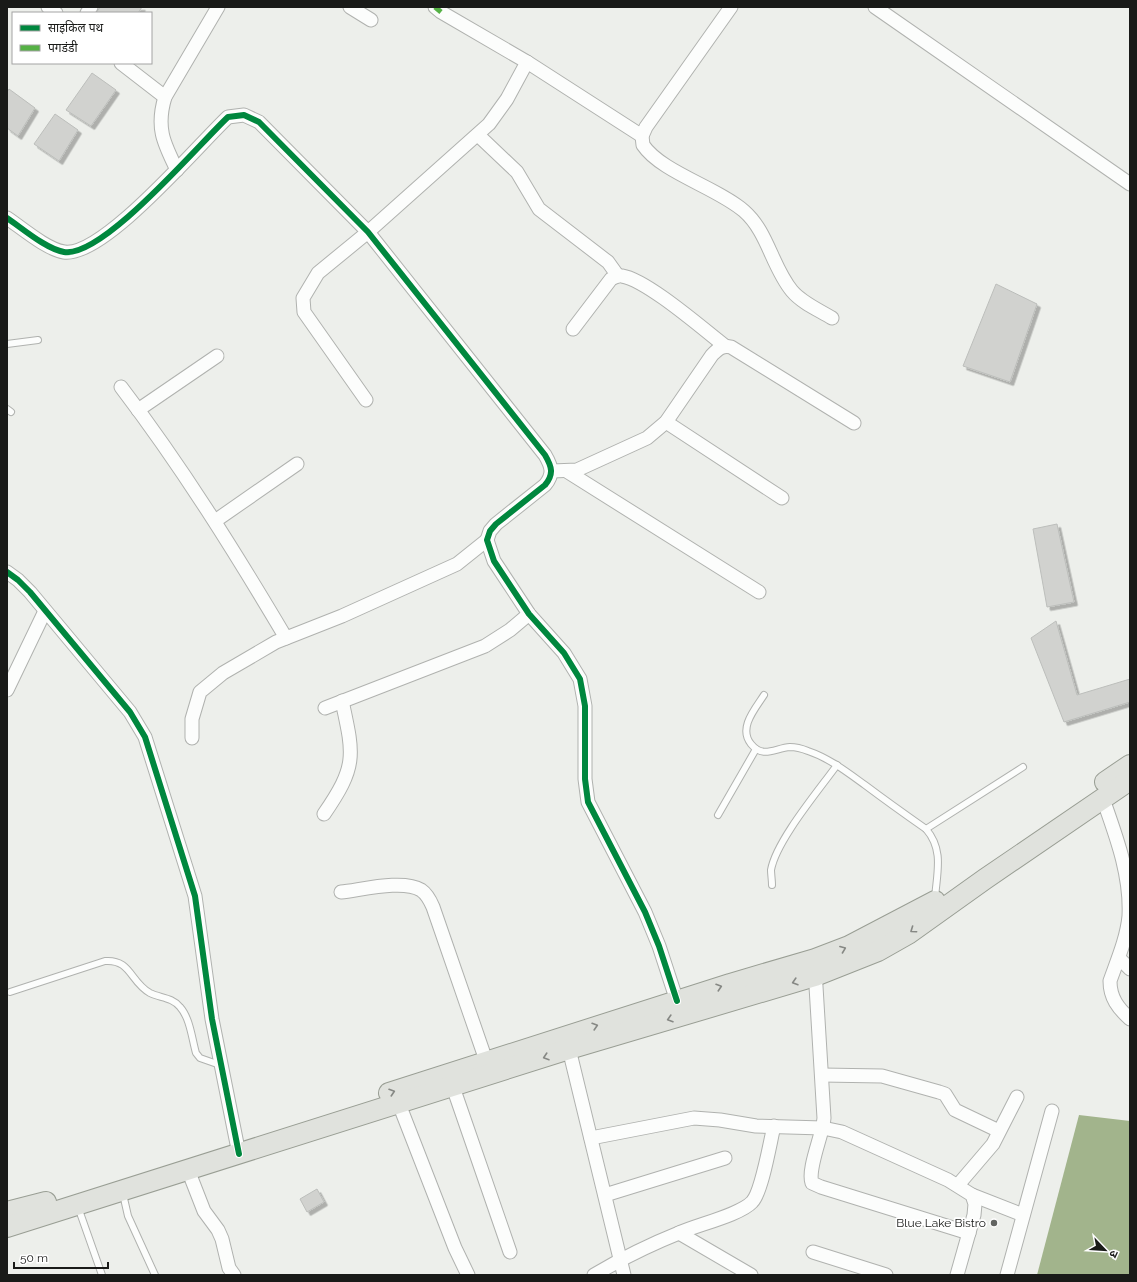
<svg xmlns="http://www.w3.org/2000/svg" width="1137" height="1282" viewBox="0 0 1137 1282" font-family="Raleway,'Noto Sans Devanagari',sans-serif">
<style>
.water{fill:#a2b48c}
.building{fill:#d1d2cf;stroke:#bcbebb;filter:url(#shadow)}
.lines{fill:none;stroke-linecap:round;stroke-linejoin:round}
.lane-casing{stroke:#b0b2af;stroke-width:8}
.street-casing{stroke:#b0b2af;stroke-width:15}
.primary-casing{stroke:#999e94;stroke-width:22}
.lane{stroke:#fcfdfc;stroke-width:6}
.street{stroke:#fcfdfc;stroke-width:13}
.primary{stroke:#e0e2dd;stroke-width:20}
.quiet{stroke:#55b145;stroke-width:5;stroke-dasharray:10 5;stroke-linecap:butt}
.cycleway-casing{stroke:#fff;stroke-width:8}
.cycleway{stroke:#00873e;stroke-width:6}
.oneway{stroke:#868884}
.poi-dot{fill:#636562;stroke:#fff;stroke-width:1.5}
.labels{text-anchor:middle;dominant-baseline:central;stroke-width:3.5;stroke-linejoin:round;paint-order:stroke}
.poi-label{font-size:12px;fill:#191a18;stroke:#fff;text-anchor:end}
</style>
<defs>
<filter id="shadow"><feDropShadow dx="3.5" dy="3.5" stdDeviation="0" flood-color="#0004"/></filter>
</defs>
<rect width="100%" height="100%" fill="#edefeb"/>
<path class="water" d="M 1079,1115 L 1130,1121 L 1130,1275 L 1037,1275 Z"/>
<g class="building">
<path d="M 100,7 L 142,7 L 138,13 L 96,13 Z"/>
<path d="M 92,73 L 116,90 L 91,126 L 66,110 Z"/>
<path d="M 9,89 L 35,108 L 18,136 L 7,128 L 7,92 Z"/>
<path d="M 55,114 L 78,130 L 59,161 L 34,144 Z"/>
<path d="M 996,284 L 1037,304 L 1010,382 L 963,366 Z"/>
<path d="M 1057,524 L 1074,602 L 1047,607 L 1033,529 Z"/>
<path d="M 1056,621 L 1077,695 L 1130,679 L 1130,702 L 1064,722 L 1031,638 Z"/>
<path d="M 317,1189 L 324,1202 L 307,1212 L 300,1199 Z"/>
</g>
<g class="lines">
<g class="lane-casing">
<g id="lane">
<path d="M 7,344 L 38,340"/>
<path d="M 7,409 L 11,412"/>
<path d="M 764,695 C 755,709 738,728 751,744 C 763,759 775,748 790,747 C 795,747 803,749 808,751 C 829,758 847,772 865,785 C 885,800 906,815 926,829 C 944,850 937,872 935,898"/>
<path d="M 718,815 L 756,749"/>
<path d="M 926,829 L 1023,767"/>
<path d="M 772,885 C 772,880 771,874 771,870 C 776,841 819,790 837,765"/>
<path d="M 10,992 L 105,961 C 131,959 130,982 150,993 C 160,998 172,997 180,1007 C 190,1018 192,1039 196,1053 L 200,1058 L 220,1065"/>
<path d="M 123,1194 L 128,1216 L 155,1275"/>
<path d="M 78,1207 L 102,1275"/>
</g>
</g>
<g class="street-casing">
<g id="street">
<path d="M 48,7 L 56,13"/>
<path d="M 350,7 L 371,20"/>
<path d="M 435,7 L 441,12 L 527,62 L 642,136"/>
<path d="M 731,7 L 646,127 L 642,136 L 643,145 C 661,172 718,188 744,211 C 768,232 772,267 792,291 C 802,303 819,310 832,318"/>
<path d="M 875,7 L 1130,184"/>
<path d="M 87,13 L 91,7"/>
<path d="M 121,63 L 165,97"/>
<path d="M 478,135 L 517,172 L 539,209 L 608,262 L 618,276"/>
<path d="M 177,170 C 163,142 156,127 165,97 L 218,7"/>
<path d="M 7,218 C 22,228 46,249 64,252 C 103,258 198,145 228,117 L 244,115 L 259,122 L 368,232 L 545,455 C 552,467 554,474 545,485 L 496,524 L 490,531 L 487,540 L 494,561 L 529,614 L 564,653 L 580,679 L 585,706 L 585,779 L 588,802 L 645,912 L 659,946 L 677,1001"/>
<path d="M 573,329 L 611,279 C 615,277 618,275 622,276 C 647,280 703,329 725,346"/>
<path d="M 121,387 C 182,467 235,552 286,638"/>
<path d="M 366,400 L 304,312 L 303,298 L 318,273 L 368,232 L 489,124 L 507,99 L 527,62"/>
<path d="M 138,410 L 217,356"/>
<path d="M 666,422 L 782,498"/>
<path d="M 552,471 L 577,470 L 647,438 L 666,422 L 712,355 C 718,349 722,345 731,347 L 854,423"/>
<path d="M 568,472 L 759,592"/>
<path d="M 215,521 L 297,464"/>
<path d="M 7,572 L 18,580 L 30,592 L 130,712 L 145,737 L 195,896 L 212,1019 L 239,1154"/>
<path d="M 7,690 L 45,611"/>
<path d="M 325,708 L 485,646 L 510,630 L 529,614"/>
<path d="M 192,738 L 192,719 L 200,692 L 223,673 L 276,642 L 342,616 L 457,564 L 487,540"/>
<path d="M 1103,799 C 1116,836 1131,875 1129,916 C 1127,938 1117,961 1110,981 C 1110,998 1118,1008 1130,1019"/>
<path d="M 324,814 C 357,766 354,756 342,701"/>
<path d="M 341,892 C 361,890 403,879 421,890 C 427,894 430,900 433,907 L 489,1069"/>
<path d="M 1119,958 L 1130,969"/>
<path d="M 815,970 L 824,1118 C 823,1134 807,1169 812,1183 L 821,1187 L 969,1233"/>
<path d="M 569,1049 L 624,1275"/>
<path d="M 822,1075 L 882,1076 L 939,1092 L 945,1094 L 955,1110 L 999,1131"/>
<path d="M 453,1087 L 510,1252"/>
<path d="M 399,1104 L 455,1248 L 468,1275"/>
<path d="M 591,1138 L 694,1118 L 720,1120 L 756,1126 L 823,1128 L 842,1132 L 948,1180 L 972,1195 L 975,1204 L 974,1215 L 957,1275"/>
<path d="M 188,1170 L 204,1211 L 218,1230 L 222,1239 L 229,1268 L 234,1275"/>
<path d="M 958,1185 L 993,1144 L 1017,1097"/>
<path d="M 605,1195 L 725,1158"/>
<path d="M 972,1195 L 1023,1215"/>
<path d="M 679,1233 L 751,1275"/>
<path d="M 813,1252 L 886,1275"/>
<path d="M 594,1275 C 621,1259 649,1245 679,1233 C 696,1225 740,1215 752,1202 C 762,1192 770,1142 774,1126"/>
<path d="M 1007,1275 L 1052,1111"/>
</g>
</g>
<g class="primary-casing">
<g id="primary">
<path d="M 1105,782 L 1130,765"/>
<path d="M 389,1093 L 730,984 L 815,959 L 849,946 L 935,901"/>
<path d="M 7,1212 L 46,1202"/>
<path d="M 7,1227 L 569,1049 L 815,976 L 878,951 L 908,934 L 985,879 L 1130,780"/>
</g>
</g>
<use href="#lane" class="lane"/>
<use href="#street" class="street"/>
<use href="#primary" class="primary"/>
<path class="quiet" d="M 435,7 L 441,12"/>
<g class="cycleway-casing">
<g id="cycleway">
<path d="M 7,218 C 22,228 46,249 64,252 C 103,258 198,145 228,117 L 244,115 L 259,122 L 368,232 L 545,455 C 552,467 554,474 545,485 L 496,524 L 490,531 L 487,540 L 494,561 L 529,614 L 564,653 L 580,679 L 585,706 L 585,779 L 588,802 L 645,912 L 659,946 L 677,1001"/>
<path d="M 7,572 L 18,580 L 30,592 L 130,712 L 145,737 L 195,896 L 212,1019 L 239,1154"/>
</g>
</g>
<use href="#cycleway" class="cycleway"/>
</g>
<defs><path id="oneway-chevron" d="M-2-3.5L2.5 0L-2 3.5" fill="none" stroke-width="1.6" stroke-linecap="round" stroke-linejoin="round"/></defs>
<g class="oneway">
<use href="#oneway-chevron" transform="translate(913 930) rotate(145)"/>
<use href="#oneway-chevron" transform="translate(843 949) rotate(-21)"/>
<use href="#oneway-chevron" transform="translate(795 982) rotate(163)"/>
<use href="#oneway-chevron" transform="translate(719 987) rotate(-18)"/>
<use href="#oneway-chevron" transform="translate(670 1019) rotate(163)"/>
<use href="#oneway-chevron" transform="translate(595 1026) rotate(-17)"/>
<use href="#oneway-chevron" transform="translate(546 1057) rotate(162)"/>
<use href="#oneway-chevron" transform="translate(392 1092) rotate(-18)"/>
</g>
<circle class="poi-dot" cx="994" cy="1223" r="4"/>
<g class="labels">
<g class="poi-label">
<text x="986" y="1223">Blue Lake Bistro</text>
</g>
</g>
<rect width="1137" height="1282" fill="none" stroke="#191a18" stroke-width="16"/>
<rect x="12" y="12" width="140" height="52" fill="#ffffff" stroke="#a3a3a3"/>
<rect x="20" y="25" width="20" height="6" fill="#00873e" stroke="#a3a3a3"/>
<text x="48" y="32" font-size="12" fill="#191a18">साइकिल पथ</text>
<rect x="20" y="45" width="20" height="6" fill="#55b145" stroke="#a3a3a3"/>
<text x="48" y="52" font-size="12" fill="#191a18">पगडंडी</text>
<g transform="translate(1105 1250) rotate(115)" stroke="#ffffff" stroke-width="3" paint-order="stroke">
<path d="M0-3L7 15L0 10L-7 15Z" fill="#191a18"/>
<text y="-6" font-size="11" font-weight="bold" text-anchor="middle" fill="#191a18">उ</text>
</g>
<path d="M14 1262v6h94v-6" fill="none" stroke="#191a18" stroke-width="2"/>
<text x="20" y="1262" font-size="12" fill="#191a18" stroke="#ffffff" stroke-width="3" paint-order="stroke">50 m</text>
</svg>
